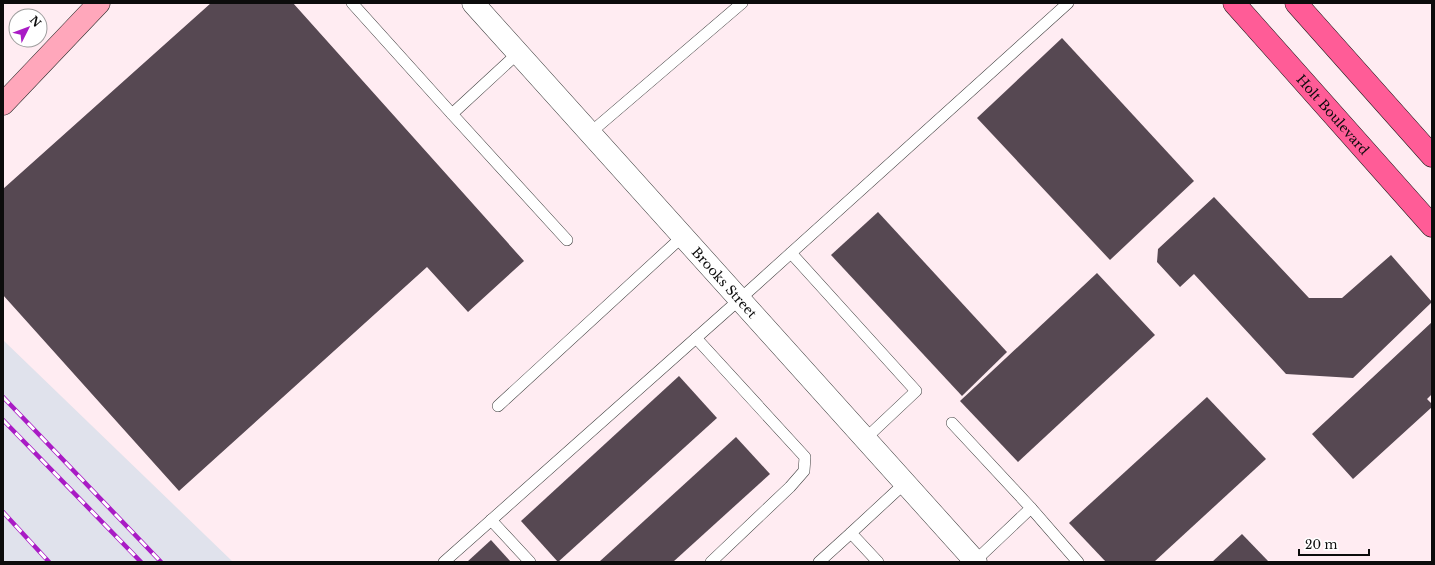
<svg xmlns="http://www.w3.org/2000/svg" width="1435" height="565" viewBox="0 0 1435 565" font-family="'Libre Baskerville',serif">
<style>
.industrial{fill:#e0e2ec}
.building{fill:#564852}
.lines{fill:none;stroke-linecap:round;stroke-linejoin:round}
.service-casing{stroke:#3f3f3f;stroke-width:12}
.minor-casing{stroke:#3f3f3f;stroke-width:23}
.secondary-casing{stroke:#2e2e2e;stroke-width:23}
.primary-casing{stroke:#1d1d1d;stroke-width:23}
.service{stroke:#fff;stroke-width:11}
.minor{stroke:#fff;stroke-width:22}
.secondary{stroke:#ffa7bb;stroke-width:22}
.primary{stroke:#ff5c97;stroke-width:22}
.rail-casing{stroke:#a91bc5;stroke-width:4.5}
.rail{stroke:#fff;stroke-width:3;stroke-dasharray:9;stroke-linecap:butt}
.labels{text-anchor:middle;dominant-baseline:central;stroke-width:4;stroke-linejoin:round;paint-order:stroke}
.street-label{font-size:13px;fill:#0c0c0c;stroke:#fff}
</style>
<rect width="100%" height="100%" fill="#ffecf2"/>
<path class="industrial" d="M 3,340 L 233,562 L 3,562 Z"/>
<g class="building">
<path d="M 211,3 L 293,3 L 524,261 L 468,312 L 427,267 L 179,491 L 3,295 L 3,189 Z"/>
<path d="M 1062,38 L 1194,181 L 1110,260 L 977,118 Z"/>
<path d="M 1214,197 L 1309,298 L 1342,298 L 1391,255 L 1432,302 L 1353,378 L 1286,374 L 1194,274 L 1180,287 L 1157,262 L 1158,249 Z"/>
<path d="M 878,212 L 1007,352 L 962,396 L 831,255 Z"/>
<path d="M 1097,273 L 1155,335 L 1018,462 L 960,401 Z"/>
<path d="M 1432,322 L 1432,394 L 1427,399 L 1432,404 L 1432,407 L 1353,479 L 1312,434 Z"/>
<path d="M 679,376 L 717,418 L 558,562 L 521,521 Z"/>
<path d="M 1207,397 L 1266,459 L 1154,562 L 1106,562 L 1069,523 Z"/>
<path d="M 736,437 L 770,474 L 673,562 L 599,562 Z"/>
<path d="M 1242,534 L 1269,562 L 1212,562 Z"/>
<path d="M 491,540 L 511,562 L 467,562 Z"/>
</g>
<g class="lines">
<g class="service-casing">
<g id="service">
<path d="M 352,3 L 452,114"/>
<path d="M 518,53 L 452,114 L 567,240"/>
<path d="M 590,133 L 742,3"/>
<path d="M 791,253 L 916,391 L 865,439"/>
<path d="M 696,338 L 805,457 L 804,471 L 790,487 L 711,562"/>
<path d="M 498,406 L 683,236"/>
<path d="M 952,423 L 1031,508 L 975,561"/>
<path d="M 1031,508 L 1078,562"/>
<path d="M 491,520 L 530,562"/>
<path d="M 444,562 L 740,299 L 1068,3"/>
<path d="M 819,562 L 851,533"/>
<path d="M 878,562 L 851,533 L 905,483"/>
</g>
</g>
<g class="minor-casing">
<g id="minor">
<path id="s1" d="M 473,3 L 976,562"/>
</g>
</g>
<g class="secondary-casing">
<path id="secondary" d="M 3,104 L 99,3"/>
</g>
<g class="primary-casing">
<g id="primary">
<path id="s2" d="M 1234,3 L 1432,226"/>
<path d="M 1296,3 L 1432,156"/>
</g>
</g>
<use href="#service" class="service"/>
<use href="#minor" class="minor"/>
<use href="#secondary" class="secondary"/>
<use href="#primary" class="primary"/>
<g class="rail-casing">
<g id="rail">
<path d="M 3,397 L 161,562"/>
<path d="M 3,420 L 141,562"/>
<path d="M 3,512 L 49,562"/>
</g>
</g>
<use href="#rail" class="rail"/>
</g>
<g class="labels">
<g class="street-label">
<text stroke="none"><textPath href="#s2" startOffset="149">Holt Boulevard</textPath></text>
<text stroke="none"><textPath href="#s1" startOffset="376">Brooks Street</textPath></text>
</g>
</g>
<rect width="1435" height="565" fill="none" stroke="#0c0c0c" stroke-width="8"/>
<g transform="translate(28 28) rotate(48)"><circle r="19" fill="#ffffff" stroke="#9e9e9e"/>
<path d="M0-3L7 15L0 10L-7 15Z" fill="#a91bc5"/>
<text y="-6" font-size="11" font-weight="bold" text-anchor="middle" fill="#0c0c0c">N</text>
</g>
<path d="M1299 549v6h70v-6" fill="none" stroke="#0c0c0c" stroke-width="2"/>
<text x="1305" y="549" font-size="12" fill="#0c0c0c" stroke="#ffffff" stroke-width="3" paint-order="stroke">20 m</text>
</svg>
